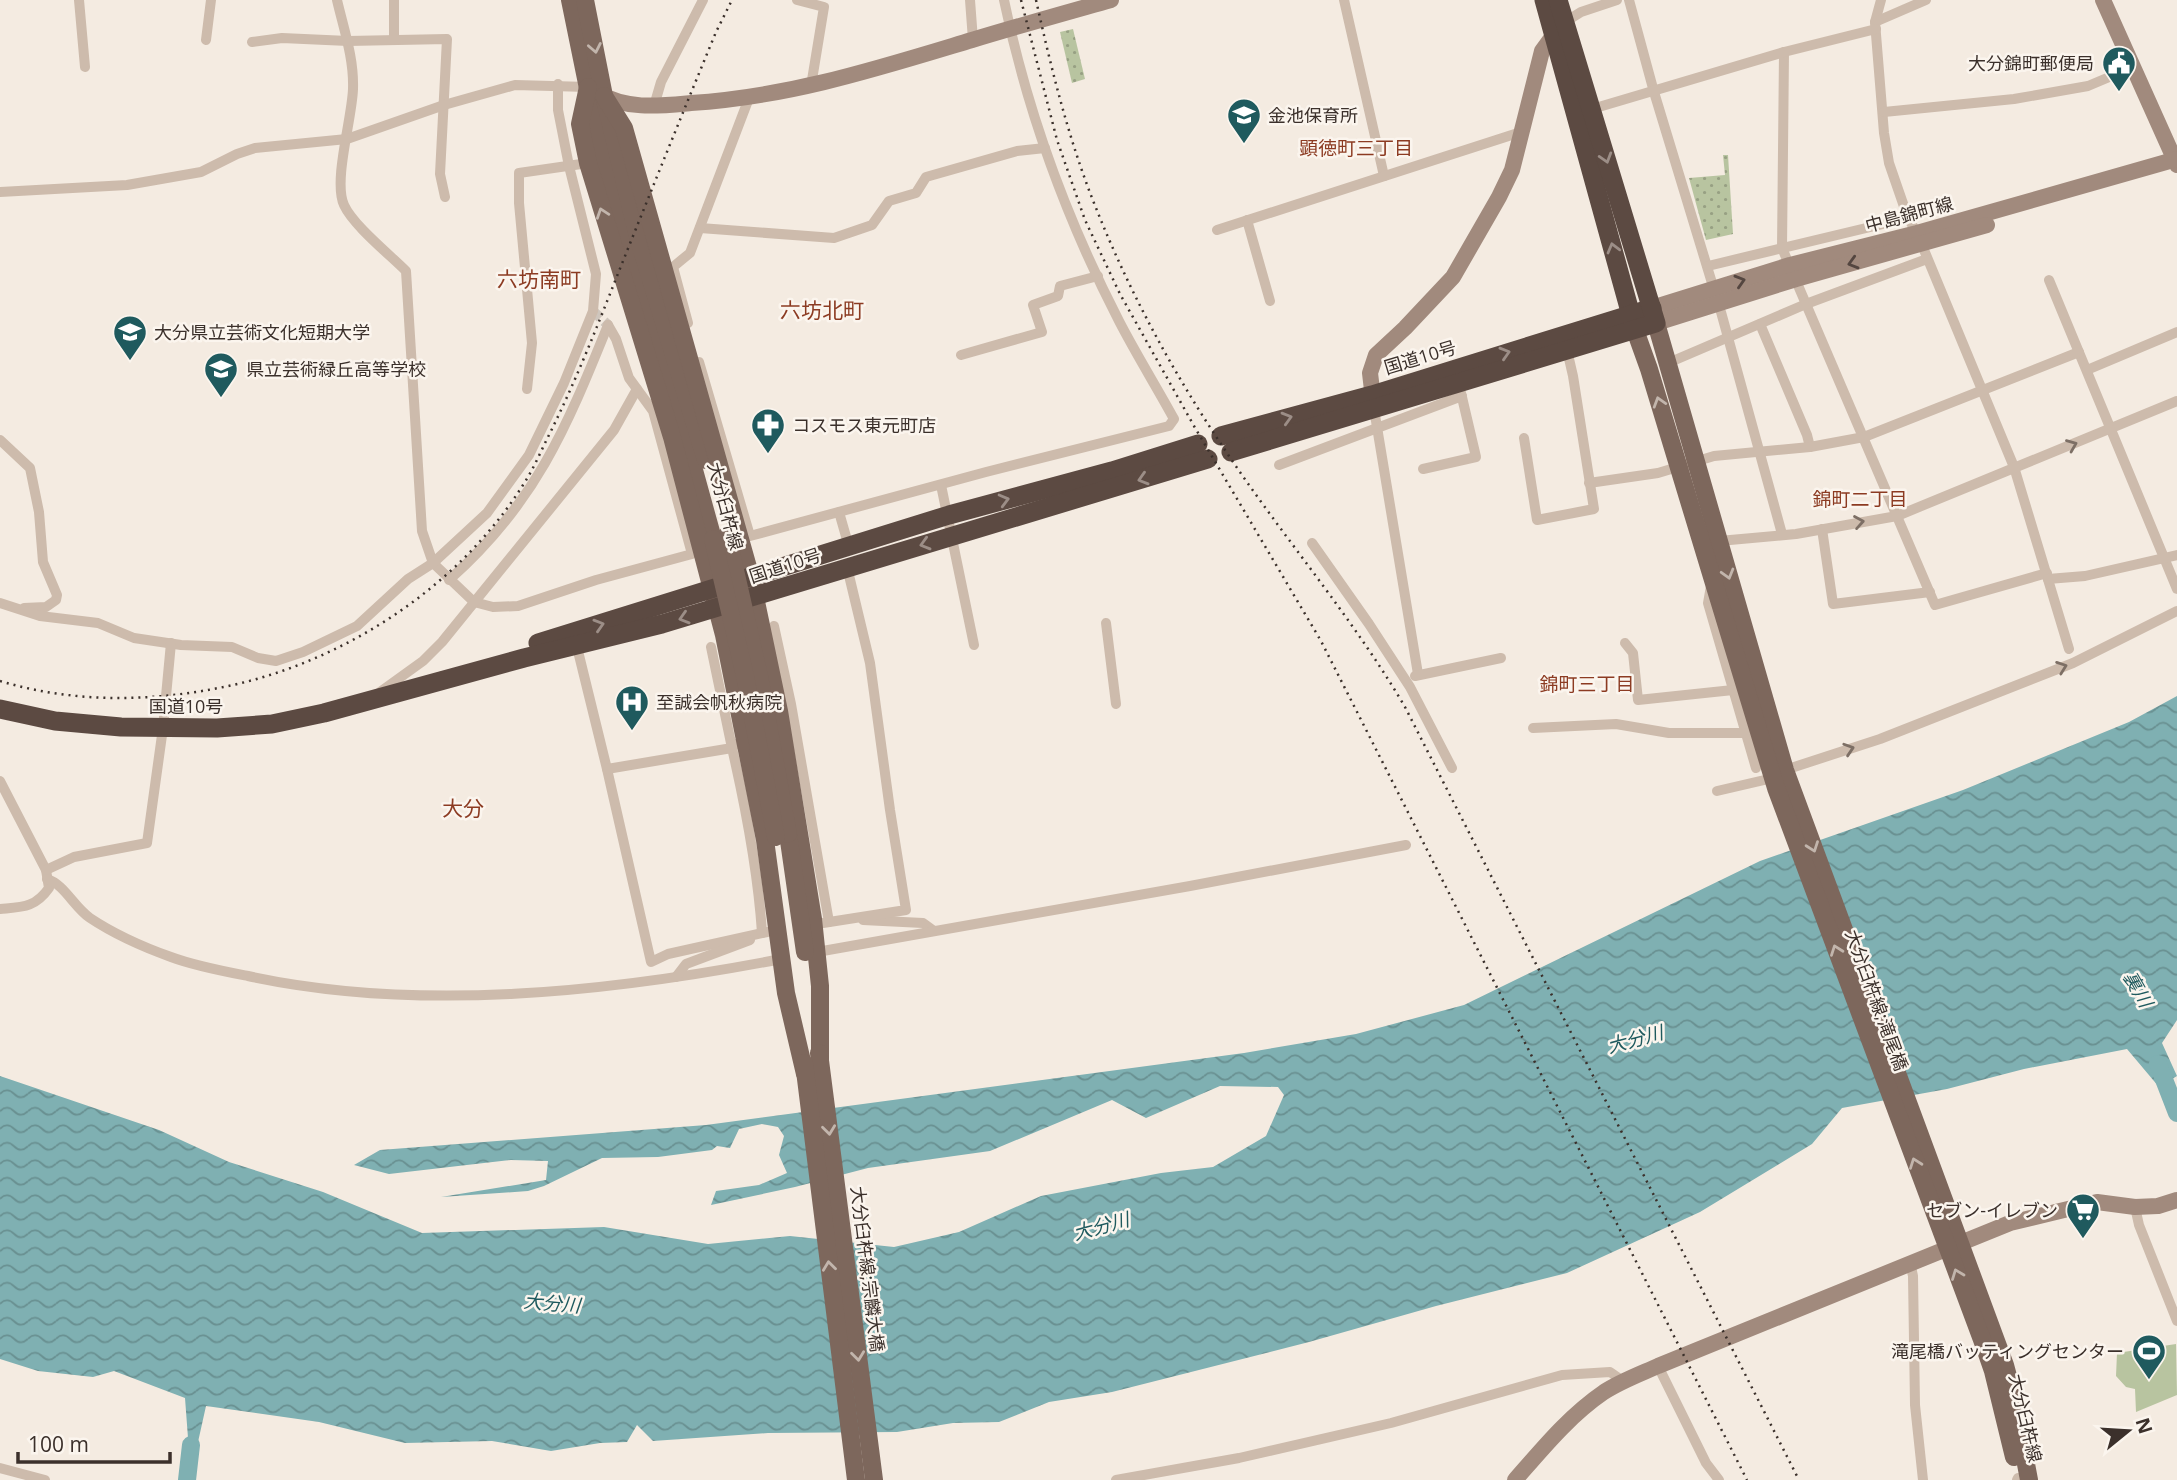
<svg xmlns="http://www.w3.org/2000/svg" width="2177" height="1480" viewBox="0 0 2177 1480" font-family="'Open Sans','Noto Sans JP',sans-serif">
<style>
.grass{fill:url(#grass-dots)}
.garden{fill:#b8c4a0}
.water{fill:url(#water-waves)}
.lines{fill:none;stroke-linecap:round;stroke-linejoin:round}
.river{stroke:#7fb0b2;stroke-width:18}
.street-tunnel{stroke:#cfc6bd;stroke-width:10;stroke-dasharray:10 5;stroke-linecap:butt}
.street{stroke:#cdbbac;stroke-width:10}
.secondary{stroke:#a18a7d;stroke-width:16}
.primary{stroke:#7d675c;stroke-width:18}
.highway{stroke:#5c4a42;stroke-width:19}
.rail{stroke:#3b302b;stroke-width:2.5;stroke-dasharray:2 5;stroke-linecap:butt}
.primary-bridge{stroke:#7d675c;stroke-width:18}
.oneway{stroke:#c2b5ac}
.oneway2{stroke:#9c8e87}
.oneway3{stroke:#544640}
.oneway4{stroke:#7d6f65}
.labels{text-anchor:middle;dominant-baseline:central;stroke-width:5;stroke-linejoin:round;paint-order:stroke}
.poi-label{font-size:18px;fill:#3b302b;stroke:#fbf5ee;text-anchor:start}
.street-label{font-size:18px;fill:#3b302b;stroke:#fbf5ee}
.neighbourhood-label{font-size:19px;fill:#8c3b22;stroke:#fbf5ee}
.water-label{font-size:19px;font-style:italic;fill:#1f5a5e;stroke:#fbf5ee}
.quarter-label{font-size:21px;fill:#8c3b22;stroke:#fbf5ee}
</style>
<defs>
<pattern id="grass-dots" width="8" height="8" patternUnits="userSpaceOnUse" patternTransform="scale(1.75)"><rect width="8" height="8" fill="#b8c4a0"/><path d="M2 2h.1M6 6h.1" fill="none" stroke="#97a083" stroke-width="1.8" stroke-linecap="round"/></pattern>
<pattern id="water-waves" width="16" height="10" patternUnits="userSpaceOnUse" patternTransform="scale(1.75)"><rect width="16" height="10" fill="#7fb0b2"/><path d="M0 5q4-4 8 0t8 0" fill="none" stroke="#699091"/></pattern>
</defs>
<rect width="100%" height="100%" fill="#f4ebe1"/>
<g class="grass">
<path d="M 1073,29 L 1085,79 L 1072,83 L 1060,32 Z"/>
<path d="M 1723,155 L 1728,155 L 1733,234 L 1706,240 L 1689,178 L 1725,175 Z"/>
</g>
<path class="garden" d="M 2176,1344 L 2177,1395 L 2136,1412 L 2135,1389 L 2126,1387 L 2116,1376 L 2117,1353 Z"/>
<path class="water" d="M 2177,696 L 2177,1020 L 2162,1043 L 2177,1076 L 2159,1087 L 2127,1049 L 2024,1069 L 1947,1089 L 1842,1108 L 1812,1144 L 1700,1212 L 1567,1273 L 1436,1306 L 1309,1342 L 1112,1392 L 1049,1402 L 999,1422 L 953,1423 L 897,1432 L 768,1433 L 653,1441 L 637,1425 L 627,1442 L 600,1443 L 551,1451 L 492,1441 L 405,1443 L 319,1422 L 206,1406 L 192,1469 L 184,1468 L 188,1438 L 185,1398 L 114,1371 L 93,1377 L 38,1371 L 0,1359 L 0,1076 L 159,1130 L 229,1162 L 323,1192 L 422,1233 L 604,1227 L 708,1244 L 790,1236 L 894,1247 L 959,1232 L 1041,1196 L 1161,1173 L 1213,1167 L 1266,1136 L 1284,1095 L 1278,1087 L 1220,1086 L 1146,1118 L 1112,1100 L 990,1151 L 868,1168 L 795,1187 L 711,1205 L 716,1191 L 759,1185 L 787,1173 L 779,1155 L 784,1136 L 778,1127 L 762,1124 L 739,1129 L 730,1148 L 717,1146 L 712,1150 L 658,1157 L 602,1158 L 544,1186 L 528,1191 L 441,1197 L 546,1180 L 548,1161 L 511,1160 L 389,1174 L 354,1165 L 380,1150 L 706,1125 L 1244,1053 L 1356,1034 L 1464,1005 L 1760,861 L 1963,790 L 2129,722 Z"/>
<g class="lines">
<g class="river">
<path d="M 2158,1064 L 2177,1113"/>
<path d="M 187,1480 L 191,1445"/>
</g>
<path class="street-tunnel" d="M 593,311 L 608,325"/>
<g class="street">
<path d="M 79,0 L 85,67"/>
<path d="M 337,0 C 344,30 354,58 353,89 C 352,119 333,181 344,205 C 353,225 389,254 406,271 L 422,531 L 433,563 L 474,602 L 493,607 L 518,606 L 596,580 L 692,554 L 653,411 L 629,378 L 616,339 L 608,325"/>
<path d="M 394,0 L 394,40"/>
<path d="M 797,0 L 824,7 L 811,86"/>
<path d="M 970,0 L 973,40"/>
<path d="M 1344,0 L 1384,176"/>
<path d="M 1629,0 L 1654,92 L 1712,283"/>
<path d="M 1881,0 L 1875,22 L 1884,133 L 1889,163 L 1908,218 L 1917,233 L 2014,467 L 2069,649"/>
<path d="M 1565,22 L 1581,12 L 1617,0"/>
<path d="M 1875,22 L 1926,0"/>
<path d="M 206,40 L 211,0"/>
<path d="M 252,42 L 282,38 L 348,41 L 447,39 L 440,174 L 445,197"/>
<path d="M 1784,52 L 1782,248 L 1935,605 L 2047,573"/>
<path d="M 654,106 L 661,82 L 703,0"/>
<path d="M 1592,109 L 1784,52 L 1876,29"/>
<path d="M 1884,112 L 2014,99 L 2088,86 L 2133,67"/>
<path d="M 0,192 L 127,185 L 201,172 L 237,154 L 255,148 L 347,139 L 444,105 L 515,85 L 588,87"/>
<path d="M 1247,220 L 1270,301"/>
<path d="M 700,228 L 834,238 L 872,225 L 889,201 L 916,193 L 926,177 L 1017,151 L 1045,148"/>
<path d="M 1217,230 L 1521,132"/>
<path d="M 1708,266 L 1908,218"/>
<path d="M 2049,280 L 2177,589"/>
<path d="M 1721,312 L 1782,534"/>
<path d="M 688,323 L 673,267 L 690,253 L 749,98"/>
<path d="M 1760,324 L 1807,435 L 1810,447"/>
<path d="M 961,355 L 1042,332 L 1033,305 L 1058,296 L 1060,286 L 1098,276"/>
<path d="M 699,362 L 750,536 L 986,472 L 1169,426 L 1174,419 C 1156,386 1136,354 1119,321 C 1067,220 1027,111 1004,0"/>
<path d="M 1668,363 L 1806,304 L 1927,259"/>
<path d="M 2087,370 L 2177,332"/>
<path d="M 527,389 L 532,343 L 519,203 L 519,173 L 588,163"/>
<path d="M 1374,409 L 1418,674"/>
<path d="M 1524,438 L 1537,520 L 1594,509 L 1573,376 L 1567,350"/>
<path d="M 0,440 L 30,468 L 39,512 L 43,562 L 57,595 L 56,600 L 46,607 L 24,608"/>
<path d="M 1279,465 L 1462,396"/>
<path d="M 1423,469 L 1476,457 L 1461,393"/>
<path d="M 1589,483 L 1658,473 L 1714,456 L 1810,447 L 1864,437 L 2079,352"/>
<path d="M 941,485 L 974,645"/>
<path d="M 839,512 L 849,547"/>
<path d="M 1822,529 L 1833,604 L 1930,592"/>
<path d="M 1719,541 L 1796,534 L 1897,516 L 2177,401"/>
<path d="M 1312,543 L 1369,624 L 1410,687 L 1452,768"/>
<path d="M 2048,579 L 2085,576 L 2177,555"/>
<path d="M 449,580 C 535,504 566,429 608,325"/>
<path d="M 1711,586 L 1708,603 L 1756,768"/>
<path d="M 0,603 L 40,616 L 98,623 L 134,638 L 181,645 L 232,647 L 258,658 L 276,661 L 303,652 L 357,626 L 408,579 L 433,563 L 487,513 L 529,455 L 564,383 L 593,311 L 596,274 L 569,166 L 558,110 L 558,84"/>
<path d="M 1106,623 L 1116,704"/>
<path d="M 774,626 L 791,704 L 829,922"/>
<path d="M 1625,643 L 1633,653 L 1638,700 L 1733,690"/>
<path d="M 577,647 L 607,769 L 651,962 L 668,954 L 767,932"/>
<path d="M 1415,676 L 1501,658"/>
<path d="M 380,692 L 423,661 L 442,642 L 614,430 L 637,389"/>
<path d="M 1533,728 L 1616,724 L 1669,733 L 1745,733"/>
<path d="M 736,744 L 732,748 C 746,809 758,871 762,933"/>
<path d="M 607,769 L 732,748 L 711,647"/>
<path d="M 1785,770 L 1880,739 L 2073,663 L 2177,611"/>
<path d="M 0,781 L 46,870 L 49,888 C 35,908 22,907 0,909"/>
<path d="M 1717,791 L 1773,778"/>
<path d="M 46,870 L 74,857 L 147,843 L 163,728 L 171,643"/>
<path d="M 47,879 C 64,884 74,907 90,918 C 114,934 143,947 171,957 C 195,966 222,971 248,976 C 419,1013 610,992 781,959"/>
<path d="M 863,920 L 923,923 L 934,931"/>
<path d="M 823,923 L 906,910 L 890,810 L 870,663 L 847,567"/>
<path d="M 817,952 L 1190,886 L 1406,845"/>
<path d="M 676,977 L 686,964 L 750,940"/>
<path d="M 2135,1207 L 2139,1225 L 2177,1321"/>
<path d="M 1910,1262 L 1913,1276 L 1915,1405 L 1923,1480"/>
<path d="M 1658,1366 L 1706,1463 L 1719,1480"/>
<path d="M 0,1468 L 45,1480"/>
<path d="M 1116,1480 L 1239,1458 L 1391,1423 L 1562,1375 L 1610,1372 L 1623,1381"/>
<path d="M 2017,1480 L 2018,1478"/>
</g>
<g class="secondary">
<path d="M 2103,0 L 2177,165"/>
<path d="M 598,93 C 627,110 659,106 691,103 C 789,97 879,68 972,40 C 1018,26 1065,13 1111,0"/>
<path d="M 1652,308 L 1790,265 L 1917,233 L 2177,159"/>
<path d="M 1656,323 L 1796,279 L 1987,225"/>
<path d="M 1374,407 L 1370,373 L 1376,355 L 1405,328 L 1453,277 L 1499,197 L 1512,170 L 1542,51 L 1558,29"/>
<path d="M 1515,1480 C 1543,1448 1569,1416 1604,1392 C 1621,1381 1640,1374 1658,1366 L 2010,1223 L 2097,1202 L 2135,1207 L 2158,1206 L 2177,1200"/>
</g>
<g class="primary">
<path d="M 570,0 L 592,108 L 625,240 L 681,423 L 713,539"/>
<path d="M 585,0 L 604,96 L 638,237 L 706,460"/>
<path d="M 588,87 L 580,124 L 588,163 L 672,437 L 724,635 L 765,840 L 786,993 L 805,1074"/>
<path d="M 604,96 L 624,128 L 751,578 L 779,711 L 813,919 L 820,986 L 820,1062"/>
<path d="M 1656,323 L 1785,770 L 2005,1365 L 2013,1395 L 2029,1480"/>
<path d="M 1635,330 L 1649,369 L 1776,788 L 1984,1345 L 1993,1371 L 2014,1457"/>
<path d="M 788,834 L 805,952"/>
<path d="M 819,1053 L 874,1480"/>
<path d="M 804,1063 L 856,1480"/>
</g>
<g class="highway">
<path d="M 1544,0 L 1634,326"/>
<path d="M 1221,436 L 1372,395 L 1652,308"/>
<path d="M 1231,452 L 1656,323 L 1558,0"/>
<path d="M 538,643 L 949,515 L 1112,471 L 1198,444"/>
<path d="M 0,709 L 55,721 L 121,727 L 217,728 L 272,724 L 324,713 L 524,658 L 662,624 L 1208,459"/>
</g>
<g class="rail">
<path d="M 1021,0 L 1057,140 L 1085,220 L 1120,294 L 1194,426 L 1321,641 L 1747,1480"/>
<path d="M 1036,0 C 1052,72 1070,145 1098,213 C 1131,295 1174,374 1223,447 C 1281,535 1351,615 1405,707 L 1799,1480"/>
<path d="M 0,681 C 76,704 156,702 233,685 C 348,659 459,586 523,485 C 533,470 540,453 548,437 C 575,383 597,327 619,271 C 651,191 683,112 716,32 L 732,0"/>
</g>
<g class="primary-bridge">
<path d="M 727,535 L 759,676 L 788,834"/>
<path d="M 713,539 L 745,676 L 776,837"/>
</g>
</g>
<defs><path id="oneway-chevron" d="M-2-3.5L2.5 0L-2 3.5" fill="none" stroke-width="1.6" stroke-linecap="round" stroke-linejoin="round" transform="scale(1.75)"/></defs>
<g class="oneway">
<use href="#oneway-chevron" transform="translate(595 48) rotate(79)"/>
<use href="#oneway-chevron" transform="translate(602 213) rotate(-109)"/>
<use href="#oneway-chevron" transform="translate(1659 402) rotate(-107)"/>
<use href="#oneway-chevron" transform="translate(1728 574) rotate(74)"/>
<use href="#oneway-chevron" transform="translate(1813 847) rotate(70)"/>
<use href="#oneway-chevron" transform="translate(1836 950) rotate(-110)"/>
<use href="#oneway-chevron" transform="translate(829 1130) rotate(83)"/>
<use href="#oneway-chevron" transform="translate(1915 1163) rotate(-110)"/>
<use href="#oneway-chevron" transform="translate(829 1266) rotate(-97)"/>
<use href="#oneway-chevron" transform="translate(1957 1274) rotate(-111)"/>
<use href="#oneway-chevron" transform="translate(858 1356) rotate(83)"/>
</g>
<g class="oneway2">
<use href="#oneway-chevron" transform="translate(1606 158) rotate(73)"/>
<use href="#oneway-chevron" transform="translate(1613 248) rotate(-105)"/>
<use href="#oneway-chevron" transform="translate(1505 353) rotate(-17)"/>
<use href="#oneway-chevron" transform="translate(1287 418) rotate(-16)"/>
<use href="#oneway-chevron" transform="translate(1143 479) rotate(163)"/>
<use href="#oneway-chevron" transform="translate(1004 500) rotate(-15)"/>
<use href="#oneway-chevron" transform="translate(925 544) rotate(164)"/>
<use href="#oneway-chevron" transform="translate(684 618) rotate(163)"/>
<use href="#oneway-chevron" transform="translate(599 625) rotate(-17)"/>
</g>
<g class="oneway3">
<use href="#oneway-chevron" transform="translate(1853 263) rotate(164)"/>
<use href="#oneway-chevron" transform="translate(1740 281) rotate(-17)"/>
</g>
<g class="oneway4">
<use href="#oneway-chevron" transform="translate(2072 445) rotate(-22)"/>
<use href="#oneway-chevron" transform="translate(1859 522) rotate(-10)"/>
<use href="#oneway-chevron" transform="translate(2062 667) rotate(-20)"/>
<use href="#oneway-chevron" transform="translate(1849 749) rotate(-18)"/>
</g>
<defs>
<g id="civic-pin" transform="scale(1.75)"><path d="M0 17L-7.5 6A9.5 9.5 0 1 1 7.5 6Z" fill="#1f5a5e" stroke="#fbf5ee"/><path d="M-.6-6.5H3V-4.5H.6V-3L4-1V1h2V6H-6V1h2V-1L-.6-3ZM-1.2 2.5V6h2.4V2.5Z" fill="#fff"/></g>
<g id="school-pin" transform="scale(1.75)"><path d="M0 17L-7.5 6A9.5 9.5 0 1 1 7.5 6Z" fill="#1f5a5e" stroke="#fbf5ee"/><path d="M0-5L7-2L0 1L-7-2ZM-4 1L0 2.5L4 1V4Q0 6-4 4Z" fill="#fff"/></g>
<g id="university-pin" transform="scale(1.75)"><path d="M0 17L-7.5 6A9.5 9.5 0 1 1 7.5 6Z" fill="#1f5a5e" stroke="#fbf5ee"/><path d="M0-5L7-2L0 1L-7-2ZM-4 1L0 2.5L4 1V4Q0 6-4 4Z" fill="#fff"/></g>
<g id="pharmacy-pin" transform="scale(1.75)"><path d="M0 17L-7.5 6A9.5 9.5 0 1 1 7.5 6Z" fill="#1f5a5e" stroke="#fbf5ee"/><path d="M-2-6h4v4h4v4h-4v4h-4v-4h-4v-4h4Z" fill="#fff"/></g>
<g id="hospital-pin" transform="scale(1.75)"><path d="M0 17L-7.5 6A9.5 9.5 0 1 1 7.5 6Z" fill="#1f5a5e" stroke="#fbf5ee"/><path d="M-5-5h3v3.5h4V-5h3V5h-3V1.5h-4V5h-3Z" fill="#fff"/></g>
<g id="supermarket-pin" transform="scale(1.75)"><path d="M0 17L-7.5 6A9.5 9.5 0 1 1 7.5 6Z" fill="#1f5a5e" stroke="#fbf5ee"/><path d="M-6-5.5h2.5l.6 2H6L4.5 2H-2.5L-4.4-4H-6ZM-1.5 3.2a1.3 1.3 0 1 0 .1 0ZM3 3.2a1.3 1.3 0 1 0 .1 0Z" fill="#fff"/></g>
<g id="stadium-pin" transform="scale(1.75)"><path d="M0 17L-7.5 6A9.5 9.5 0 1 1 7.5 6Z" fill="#1f5a5e" stroke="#fbf5ee"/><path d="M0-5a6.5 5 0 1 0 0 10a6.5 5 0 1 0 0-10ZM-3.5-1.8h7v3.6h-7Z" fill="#fff"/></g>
</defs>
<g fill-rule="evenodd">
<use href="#civic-pin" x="2119" y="63"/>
<use href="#school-pin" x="1244" y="115"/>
<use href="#university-pin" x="130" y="332"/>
<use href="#school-pin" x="221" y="369"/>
<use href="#pharmacy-pin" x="768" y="425"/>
<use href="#hospital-pin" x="632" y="702"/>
<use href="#supermarket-pin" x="2083" y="1210"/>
<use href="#stadium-pin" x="2149" y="1351"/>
</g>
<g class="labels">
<g class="poi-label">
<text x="2094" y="63" text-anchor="end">大分錦町郵便局</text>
<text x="1268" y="115">金池保育所</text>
<text x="154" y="332">大分県立芸術文化短期大学</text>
<text x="246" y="369">県立芸術緑丘高等学校</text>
<text x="792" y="425">コスモス東元町店</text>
<text x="656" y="702">至誠会帆秋病院</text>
<text x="2058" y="1210" text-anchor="end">セブン-イレブン</text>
<text x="2124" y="1351" text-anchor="end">滝尾橋バッティングセンター</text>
</g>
<g class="street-label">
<text transform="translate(1909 214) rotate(-15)">中島錦町線</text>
<text transform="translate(1420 357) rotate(-17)">国道10号</text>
<text transform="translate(726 506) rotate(75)">大分臼杵線</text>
<text transform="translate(785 565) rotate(-18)">国道10号</text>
<text x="186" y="706">国道10号</text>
<text transform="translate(1877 1000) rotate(70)">大分臼杵線;滝尾橋</text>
<text transform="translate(868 1269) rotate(83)">大分臼杵線;宗麟大橋</text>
<text transform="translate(2026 1418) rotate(77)">大分臼杵線</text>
</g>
<g class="neighbourhood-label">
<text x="1356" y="148">顕徳町三丁目</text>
<text x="1860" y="499">錦町二丁目</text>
<text x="1587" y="684">錦町三丁目</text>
</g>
<g class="water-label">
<text transform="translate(2138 989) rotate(60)">裏川</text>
<text transform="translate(1635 1039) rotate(-15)">大分川</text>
<text transform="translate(1101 1226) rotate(-15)">大分川</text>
<text transform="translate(552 1303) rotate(5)">大分川</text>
</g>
<g class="quarter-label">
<text x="539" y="279">六坊南町</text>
<text x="822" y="310">六坊北町</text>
<text x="463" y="808">大分</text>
</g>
</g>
<g transform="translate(2128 1431) rotate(72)" stroke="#fbf5ee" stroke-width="5" paint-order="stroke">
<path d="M0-5L12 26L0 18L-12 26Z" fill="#3b302b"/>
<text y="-10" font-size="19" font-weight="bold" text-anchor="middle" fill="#3b302b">N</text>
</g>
<path d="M18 1452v10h152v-10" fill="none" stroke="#3b302b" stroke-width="3.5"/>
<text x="28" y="1452" font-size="21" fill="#3b302b" stroke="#fbf5ee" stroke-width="5" paint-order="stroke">100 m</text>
</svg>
